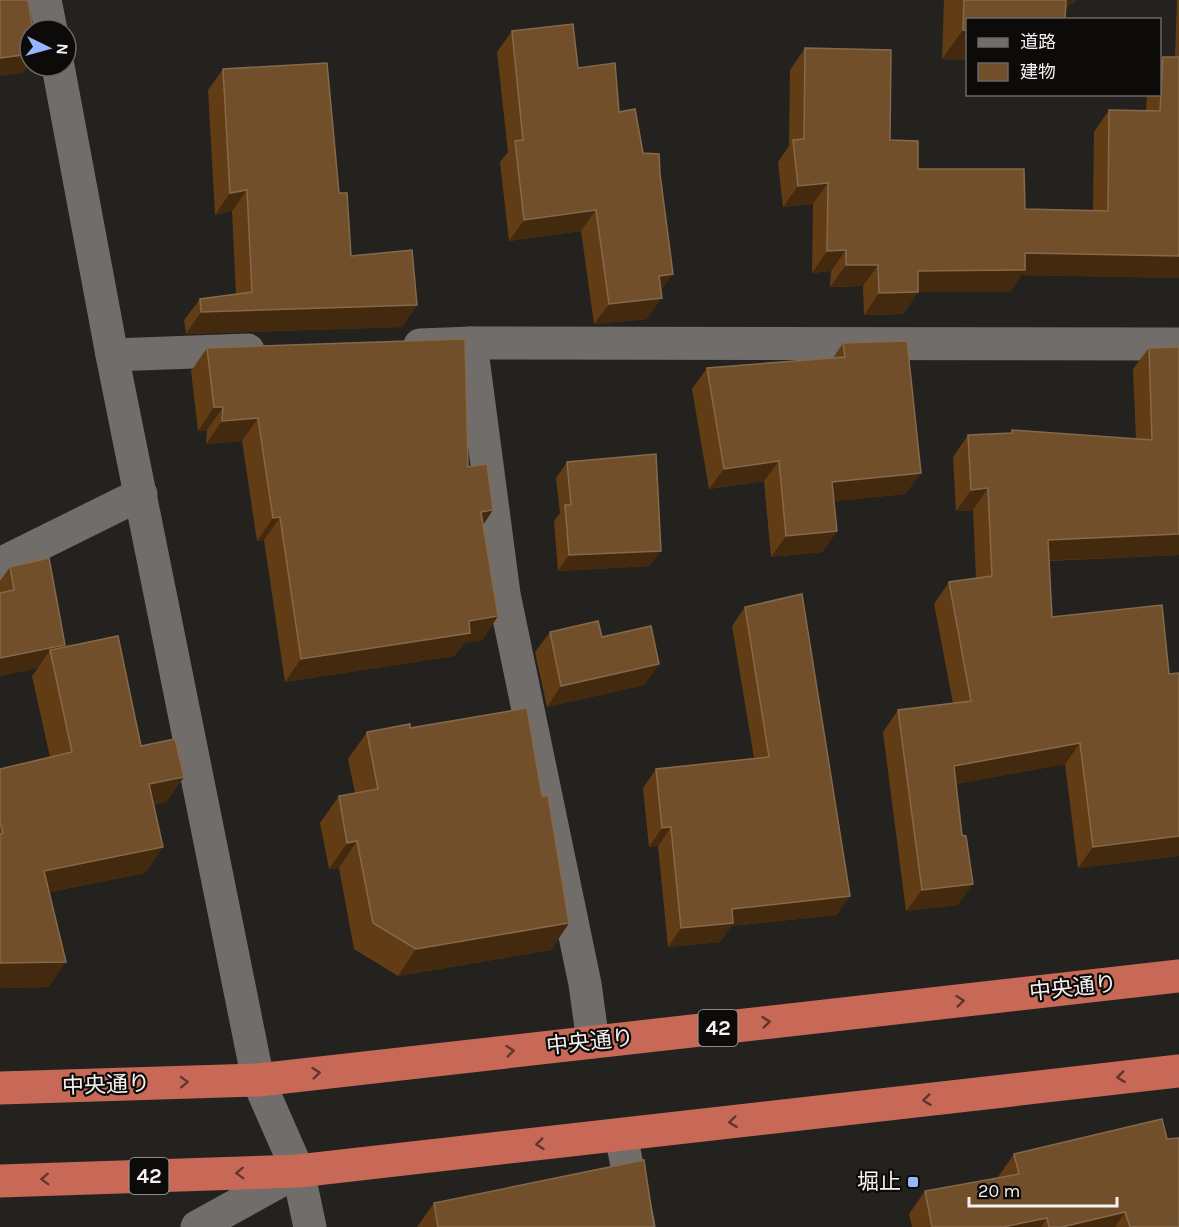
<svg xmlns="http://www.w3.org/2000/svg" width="1179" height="1227" viewBox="0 0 1179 1227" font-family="Karla,'Noto Sans JP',sans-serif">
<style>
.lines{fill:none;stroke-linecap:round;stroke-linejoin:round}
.minor{stroke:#706d6b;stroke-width:33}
.highway{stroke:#c86957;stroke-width:33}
.wall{fill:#623c14}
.shaded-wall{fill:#43290e}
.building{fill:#724f2b;stroke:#86694a;stroke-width:1.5}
.oneway{stroke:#61352d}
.poi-dot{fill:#95b6fd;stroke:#0d0b0a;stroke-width:2}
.labels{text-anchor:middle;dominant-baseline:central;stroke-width:4.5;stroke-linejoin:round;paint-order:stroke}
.shield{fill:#0d0b0a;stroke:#afadac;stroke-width:1.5}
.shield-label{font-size:21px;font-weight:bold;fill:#f4f2f1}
.street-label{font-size:22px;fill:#f4f2f1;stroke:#0d0b0a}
.poi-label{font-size:22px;fill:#f4f2f1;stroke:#0d0b0a;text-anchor:end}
</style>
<rect width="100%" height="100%" fill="#24221f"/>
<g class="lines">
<g class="minor">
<path d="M 45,0 L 51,30"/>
<path d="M 58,66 L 112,355 L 258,1080 L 298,1171 L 310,1227"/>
<path d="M 471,343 L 504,594 L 585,984 L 593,1042"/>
<path d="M 420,345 L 471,343 L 1179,344"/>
<path d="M 112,355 L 248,350"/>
<path d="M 0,564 L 141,494"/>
<path d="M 621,1135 L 639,1227"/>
<path d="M 197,1227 L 298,1171"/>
</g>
<g class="highway">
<path d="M 0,1088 L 258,1080 L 1179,976"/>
<path d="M 0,1181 L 298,1171 L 1179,1071"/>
</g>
</g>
<g class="wall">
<path d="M 944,0 L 1076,0 L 1074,3 L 968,20 L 968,60 L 942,59 Z"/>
<path d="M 1177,0 L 1179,0 L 1179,278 L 1021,275 L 1010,292 L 918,292 L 903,314 L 864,315 L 863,286 L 830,287 L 831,271 L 812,273 L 813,204 L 783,207 L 778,162 L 789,146 L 790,70 L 805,48 L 890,140 L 918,169 L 1025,209 L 1093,211 L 1094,132 L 1109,110 L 1146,110 L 1147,94 L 1160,94 L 1160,62 L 1163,57 L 1175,57 Z"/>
<path d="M 512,31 L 578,68 L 619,112 L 661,291 L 647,319 L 594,324 L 581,231 L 509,241 L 500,162 L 508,152 L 497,52 Z"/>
<path d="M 223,69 L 339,193 L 351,256 L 417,305 L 402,327 L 186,334 L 184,320 L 200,299 L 236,294 L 232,211 L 215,215 L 208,90 Z"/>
<path d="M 843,343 L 906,494 L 834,501 L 837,531 L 822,552 L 771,557 L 764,481 L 709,489 L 692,389 L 707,368 L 833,358 Z"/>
<path d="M 207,348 L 468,467 L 483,525 L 498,616 L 482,640 L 464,643 L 454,656 L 285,682 L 264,540 L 257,541 L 242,441 L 206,444 L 207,430 L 198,431 L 191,371 Z"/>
<path d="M 1149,348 L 1179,555 L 1049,561 L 1052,617 L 1179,856 L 1078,868 L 1065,764 L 956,784 L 958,905 L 906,911 L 883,732 L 898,710 L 953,703 L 934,604 L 949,582 L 976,578 L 973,510 L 956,511 L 953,457 L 968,435 L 1010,433 L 1012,430 L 1136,439 L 1133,369 Z"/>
<path d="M 567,462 L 650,566 L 558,571 L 554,521 L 560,513 L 556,478 Z"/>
<path d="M 10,567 L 65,645 L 63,647 L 141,746 L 184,777 L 166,802 L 154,805 L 163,847 L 145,873 L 49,892 L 49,987 L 0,988 L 0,769 L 50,757 L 32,676 L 38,668 L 0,676 L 0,581 Z"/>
<path d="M 745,607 L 837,915 L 731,926 L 720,942 L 668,947 L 658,846 L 649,847 L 643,788 L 656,769 L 754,758 L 732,626 Z"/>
<path d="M 550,632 L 602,637 L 659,664 L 644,685 L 547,707 L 535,652 Z"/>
<path d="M 410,728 L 542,796 L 569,923 L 551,950 L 398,976 L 354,949 L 339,868 L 329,869 L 320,823 L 339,796 L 355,793 L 348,759 L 367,732 Z"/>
<path d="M 1014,1154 L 1179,1227 L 912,1227 L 909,1214 L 925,1191 L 999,1178 L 998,1177 Z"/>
<path d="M 434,1203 L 654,1227 L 417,1227 Z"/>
</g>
<g class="shaded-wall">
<path d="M 1058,0 L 1076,0 L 1074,3 L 1071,3 L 1060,20 Z"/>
<path d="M 963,30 L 968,30 L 968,60 L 942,59 Z"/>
<path d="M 30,54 L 30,62 L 23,73 L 0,76 L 0,58 Z"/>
<path d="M 828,183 L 813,204 L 783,207 L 798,186 Z"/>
<path d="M 247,190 L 232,211 L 215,215 L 230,193 Z"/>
<path d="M 596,210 L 581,231 L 509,241 L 524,220 Z"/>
<path d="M 846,250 L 831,271 L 812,273 L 827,251 Z"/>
<path d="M 1025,253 L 1179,256 L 1179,278 L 1021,275 L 1010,292 L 918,292 L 903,314 L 864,315 L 879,293 L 918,271 Z"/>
<path d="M 846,265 L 878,265 L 863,286 L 830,287 Z"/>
<path d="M 673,274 L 658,295 L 659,276 Z"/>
<path d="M 662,298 L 647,319 L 594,324 L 609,304 Z"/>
<path d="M 417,305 L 402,327 L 186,334 L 201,312 Z"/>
<path d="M 214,407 L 223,407 L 207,430 L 198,431 Z"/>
<path d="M 258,418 L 242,441 L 206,444 L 222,421 Z"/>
<path d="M 779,461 L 764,481 L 709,489 L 724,469 Z"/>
<path d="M 921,473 L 906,494 L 817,503 L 832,482 Z"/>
<path d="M 988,488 L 973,510 L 956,511 L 971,490 Z"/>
<path d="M 493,510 L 477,534 L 481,512 Z"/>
<path d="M 280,517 L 264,540 L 257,541 L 273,518 Z"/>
<path d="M 837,531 L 822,552 L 771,557 L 786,536 Z"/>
<path d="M 1179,534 L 1179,555 L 1033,561 L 1048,540 Z"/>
<path d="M 661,551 L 650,566 L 558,571 L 569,555 Z"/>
<path d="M 498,616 L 482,640 L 464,643 L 454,656 L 285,682 L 301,659 L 469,621 Z"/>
<path d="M 65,645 L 53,662 L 50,650 L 38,668 L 0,676 L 0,658 Z"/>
<path d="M 659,664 L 644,685 L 547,707 L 561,686 Z"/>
<path d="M 1080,743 L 1065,764 L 939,787 L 954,766 Z"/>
<path d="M 184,777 L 166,802 L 132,810 L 149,784 Z"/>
<path d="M 671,827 L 658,846 L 649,847 L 662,828 Z"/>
<path d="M 1179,836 L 1179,856 L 1078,868 L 1093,847 Z"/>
<path d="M 357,841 L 339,868 L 329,869 L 347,843 Z"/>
<path d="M 163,847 L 145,873 L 26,896 L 44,871 Z"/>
<path d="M 973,884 L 958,905 L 906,911 L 922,890 Z"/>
<path d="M 850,896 L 837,915 L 731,926 L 720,942 L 668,947 L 681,928 L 732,909 Z"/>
<path d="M 569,923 L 551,950 L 398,976 L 416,949 Z"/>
<path d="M 66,962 L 49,987 L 0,988 L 0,963 Z"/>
<path d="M 1125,1212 L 1115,1227 L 1062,1227 Z"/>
<path d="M 1047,1218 L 1041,1227 L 1003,1227 Z"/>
</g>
<g class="building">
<path d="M 0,0 L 28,0 L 33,30 L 30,30 L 30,54 L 0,58 Z"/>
<path d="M 964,0 L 1066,0 L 1065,20 L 968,20 L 968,30 L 963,30 Z"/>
<path d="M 573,24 L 578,68 L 615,63 L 619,112 L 635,109 L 643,153 L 659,154 L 660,174 L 673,274 L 659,276 L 662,298 L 609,304 L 596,210 L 524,220 L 515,141 L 523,140 L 512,31 Z"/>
<path d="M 805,48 L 891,50 L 890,140 L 918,141 L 918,169 L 1024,169 L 1025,209 L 1108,211 L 1109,110 L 1160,111 L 1163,57 L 1179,57 L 1179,256 L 1025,253 L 1025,270 L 918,271 L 918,292 L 879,293 L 878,265 L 846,265 L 846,250 L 827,251 L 828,183 L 798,186 L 793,140 L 804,139 Z"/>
<path d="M 327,63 L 339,193 L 347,193 L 351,256 L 412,250 L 417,305 L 201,312 L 200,299 L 252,292 L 247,190 L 230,193 L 223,69 Z"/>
<path d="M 465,339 L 468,467 L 487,464 L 493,510 L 481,512 L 498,616 L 469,621 L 470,633 L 301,659 L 280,517 L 273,518 L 258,418 L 222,421 L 223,407 L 214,407 L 207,348 Z"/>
<path d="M 907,341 L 921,473 L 832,482 L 837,531 L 786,536 L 779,461 L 724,469 L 707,368 L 845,357 L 843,343 Z"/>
<path d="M 1179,347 L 1179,534 L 1048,540 L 1052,617 L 1162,605 L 1169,674 L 1179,673 L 1179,836 L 1093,847 L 1080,743 L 954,766 L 962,835 L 966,836 L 973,884 L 922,890 L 898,710 L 971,701 L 949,582 L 992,576 L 988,488 L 971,490 L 968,435 L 1012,433 L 1012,430 L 1152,440 L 1149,348 Z"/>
<path d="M 656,454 L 661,551 L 569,555 L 565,505 L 571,505 L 567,462 Z"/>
<path d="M 49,558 L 65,645 L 0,658 L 0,593 L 14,590 L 10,567 Z"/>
<path d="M 802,594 L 850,896 L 732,909 L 733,923 L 681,928 L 671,827 L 662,828 L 656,769 L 769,757 L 745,607 Z"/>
<path d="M 598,621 L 602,637 L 651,626 L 659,664 L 561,686 L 550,632 Z"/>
<path d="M 118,636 L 141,746 L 175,739 L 184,777 L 149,784 L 163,847 L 44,871 L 66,962 L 0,963 L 0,834 L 3,833 L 0,822 L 0,769 L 72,752 L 50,650 Z"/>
<path d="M 527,708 L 542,796 L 548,796 L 569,923 L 416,949 L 373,923 L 357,841 L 347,843 L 339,796 L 378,789 L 367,732 L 410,724 L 410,728 Z"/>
<path d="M 1162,1119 L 1167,1139 L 1179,1138 L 1179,1227 L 1130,1227 L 1125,1212 L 1062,1227 L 1049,1227 L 1047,1218 L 1003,1227 L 932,1227 L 925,1191 L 1019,1174 L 1014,1154 Z"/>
<path d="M 644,1160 L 654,1227 L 438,1227 L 434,1203 Z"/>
</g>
<defs><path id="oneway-chevron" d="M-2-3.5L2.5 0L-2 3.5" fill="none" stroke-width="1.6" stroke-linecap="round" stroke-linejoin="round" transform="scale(1.5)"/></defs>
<g class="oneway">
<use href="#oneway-chevron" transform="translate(960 1001) rotate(-6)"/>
<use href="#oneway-chevron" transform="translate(766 1022) rotate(-6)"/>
<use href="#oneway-chevron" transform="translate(510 1051) rotate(-6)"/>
<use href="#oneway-chevron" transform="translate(316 1073) rotate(-6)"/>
<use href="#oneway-chevron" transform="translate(1121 1077) rotate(173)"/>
<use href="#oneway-chevron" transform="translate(184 1082) rotate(-2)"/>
<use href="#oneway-chevron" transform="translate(927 1100) rotate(173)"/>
<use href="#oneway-chevron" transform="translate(733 1122) rotate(173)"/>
<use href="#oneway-chevron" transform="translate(540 1144) rotate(174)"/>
<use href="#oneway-chevron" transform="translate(240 1173) rotate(178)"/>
<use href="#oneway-chevron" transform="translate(45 1179) rotate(178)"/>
</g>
<rect class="poi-dot" x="907" y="1176" width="12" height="12" rx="3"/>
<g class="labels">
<g class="shield">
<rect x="698.5" y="1010" width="39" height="36" rx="4.5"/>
<rect x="129.5" y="1158" width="39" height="36" rx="4.5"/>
</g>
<g class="shield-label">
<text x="718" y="1028">42</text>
<text x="149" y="1176">42</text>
</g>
<g class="street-label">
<text transform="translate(1073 988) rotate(-6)">中央通り</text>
<text transform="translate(590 1042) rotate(-6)">中央通り</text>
<text transform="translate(106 1085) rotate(-2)">中央通り</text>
</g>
<g class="poi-label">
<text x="901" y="1182">堀止</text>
</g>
</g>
<rect x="966" y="18" width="195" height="78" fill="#0d0b0a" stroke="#696766" stroke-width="1.5"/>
<rect x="978" y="38" width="30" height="9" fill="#706d6b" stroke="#696766" stroke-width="1.5"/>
<text x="1020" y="48" font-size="18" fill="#f4f2f1">道路</text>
<rect x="978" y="63" width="30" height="18" fill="#724f2b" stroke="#696766" stroke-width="1.5"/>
<text x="1020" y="78" font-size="18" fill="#f4f2f1">建物</text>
<g transform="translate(48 48) rotate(95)"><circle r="28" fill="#0d0b0a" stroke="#696766" stroke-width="1.5"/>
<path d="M0-4.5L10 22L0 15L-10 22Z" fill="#95b6fd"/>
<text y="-9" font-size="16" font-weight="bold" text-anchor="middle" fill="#f4f2f1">N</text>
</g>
<path d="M969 1197v9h148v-9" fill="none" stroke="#f4f2f1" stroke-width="3"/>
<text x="978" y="1197" font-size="18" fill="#f4f2f1" stroke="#0d0b0a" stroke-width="4.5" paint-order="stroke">20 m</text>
</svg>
